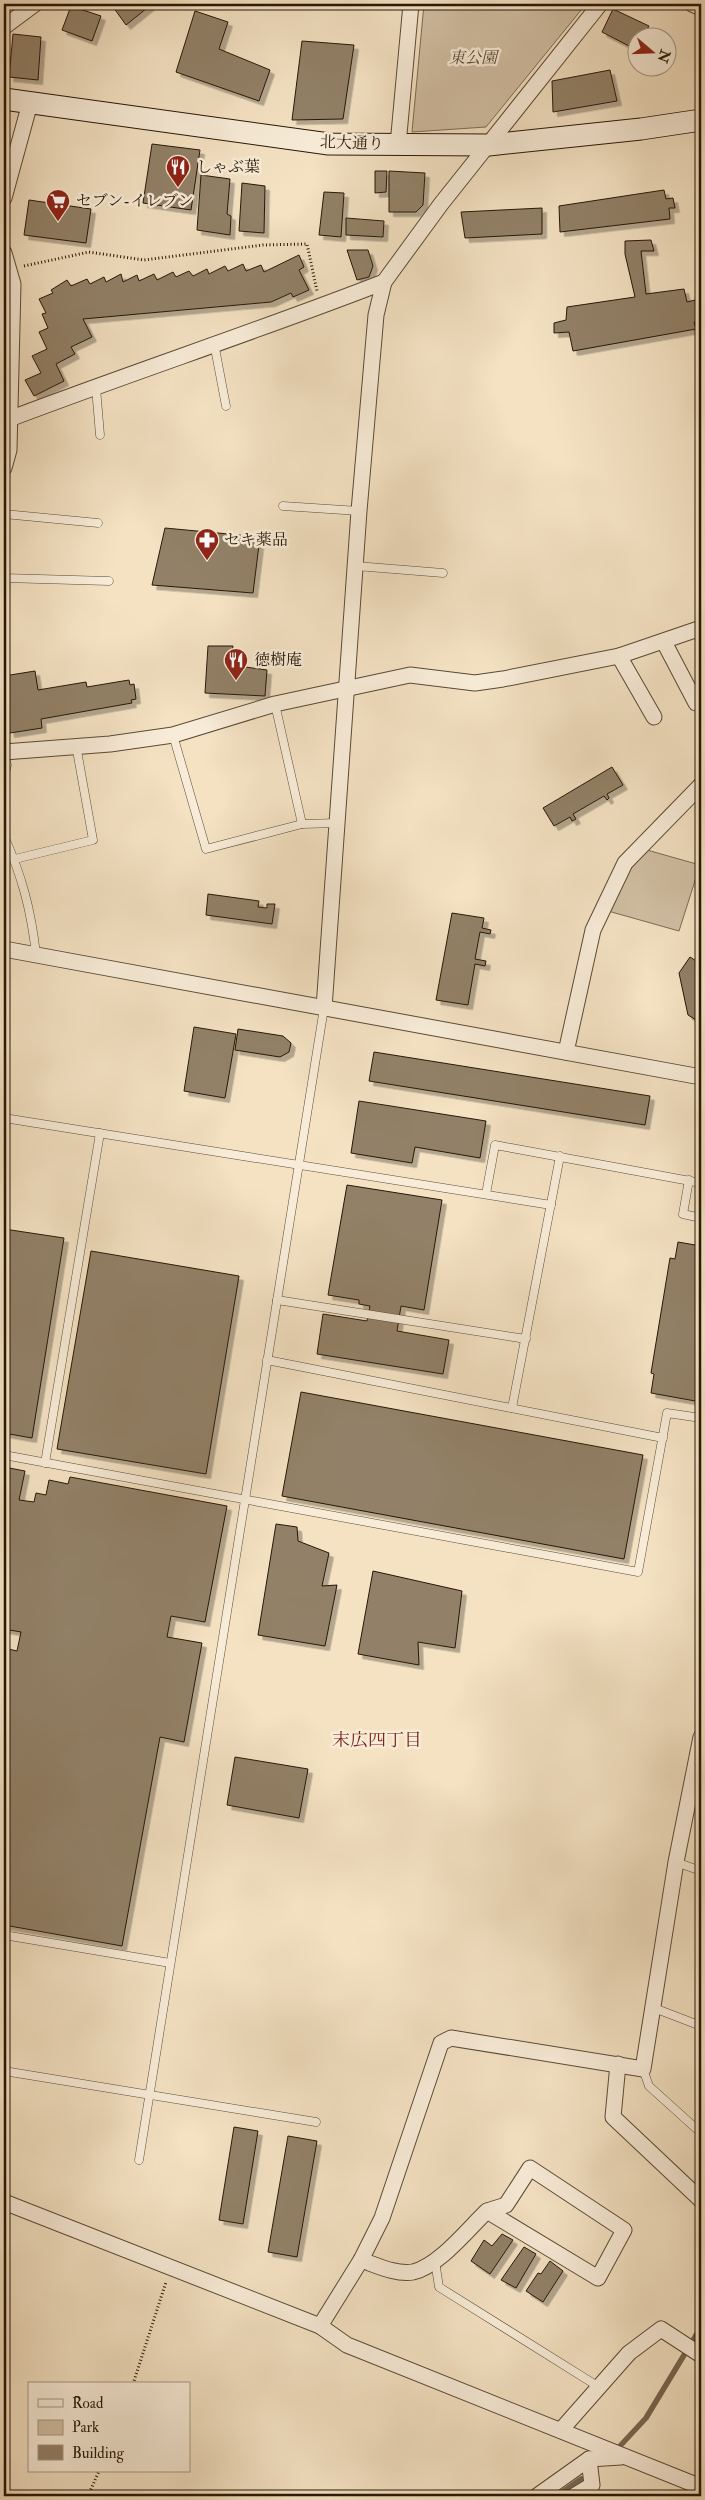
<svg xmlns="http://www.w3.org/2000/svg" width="705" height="2500" viewBox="0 0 705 2500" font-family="'IM FELL Double Pica','Noto Serif JP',serif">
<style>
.green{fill:#d1bfa3;stroke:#7c6b54}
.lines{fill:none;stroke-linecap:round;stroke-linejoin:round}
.stream{stroke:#786751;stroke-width:5.5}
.building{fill:#928168;stroke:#271706;filter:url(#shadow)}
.lane-casing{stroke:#5a4a35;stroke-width:9}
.street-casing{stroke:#5a4a35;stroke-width:17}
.secondary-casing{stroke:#271706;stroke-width:23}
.path{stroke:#271706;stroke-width:3;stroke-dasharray:1 2.5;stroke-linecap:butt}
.lane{stroke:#f8ecd8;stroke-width:8}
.street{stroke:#f8ecd8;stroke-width:15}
.secondary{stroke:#f8ecd8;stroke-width:21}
.labels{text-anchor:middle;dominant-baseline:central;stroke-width:5;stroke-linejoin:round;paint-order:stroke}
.park-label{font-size:16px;font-style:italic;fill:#5a4935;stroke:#f8ecd8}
.street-label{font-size:16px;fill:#271706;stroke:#f8ecd8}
.poi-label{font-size:16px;fill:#271706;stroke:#f8ecd8;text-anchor:start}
.neighbourhood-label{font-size:18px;fill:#7a1f14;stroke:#f8ecd8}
</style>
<defs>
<filter id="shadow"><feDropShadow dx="4.5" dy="4.5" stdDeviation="0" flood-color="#0004"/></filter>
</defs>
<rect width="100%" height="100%" fill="#f4e2c3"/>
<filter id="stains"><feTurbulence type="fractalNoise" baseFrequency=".004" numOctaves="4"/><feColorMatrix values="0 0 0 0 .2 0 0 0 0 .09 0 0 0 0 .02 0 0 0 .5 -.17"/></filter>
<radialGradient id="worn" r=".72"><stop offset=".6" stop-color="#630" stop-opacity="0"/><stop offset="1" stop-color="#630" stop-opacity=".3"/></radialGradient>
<g class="green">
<path d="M 424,4 L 586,4 L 486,127 L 412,132 Z"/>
<path d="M 647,850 L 700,865 L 679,931 L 608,911 L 632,864 Z"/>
</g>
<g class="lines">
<g class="stream">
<path d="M 620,2446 L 646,2418 L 701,2327"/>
<path d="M 557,2496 L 581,2479"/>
</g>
</g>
<g class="building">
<path d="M 111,4 L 152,4 L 126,25 Z"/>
<path d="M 71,6 L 101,16 L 92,41 L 62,30 Z"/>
<path d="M 613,9 L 649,26 L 642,38 L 638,38 L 635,49 L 602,32 Z"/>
<path d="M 195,11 L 228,22 L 219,49 L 270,70 L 259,101 L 176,72 Z"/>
<path d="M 13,34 L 41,37 L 38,80 L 9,77 Z"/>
<path d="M 302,41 L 354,45 L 343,119 L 292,120 Z"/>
<path d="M 610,70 L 617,101 L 553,112 L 552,81 Z"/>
<path d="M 152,144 L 200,150 L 191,210 L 143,203 Z"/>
<path d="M 375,171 L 387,171 L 386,192 L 375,193 Z"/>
<path d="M 389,171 L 425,173 L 423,205 L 416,212 L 389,212 Z"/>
<path d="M 201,175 L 230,179 L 227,214 L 231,216 L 230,235 L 197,230 Z"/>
<path d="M 242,183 L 265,186 L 264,233 L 239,231 Z"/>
<path d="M 664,190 L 666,199 L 673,198 L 675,208 L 669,208 L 670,219 L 560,232 L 559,206 Z"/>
<path d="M 324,192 L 344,193 L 341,237 L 319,235 Z"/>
<path d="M 29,200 L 91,209 L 86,243 L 24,235 Z"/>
<path d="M 542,208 L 542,234 L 465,238 L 461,212 Z"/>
<path d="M 346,218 L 384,221 L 383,237 L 346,235 Z"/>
<path d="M 651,240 L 654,251 L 641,251 L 646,294 L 684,289 L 687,302 L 699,299 L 701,322 L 694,322 L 696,329 L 573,351 L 569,332 L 554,333 L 554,323 L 566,320 L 567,307 L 635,297 L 625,254 L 625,241 Z"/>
<path d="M 347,250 L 368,250 L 373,266 L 369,277 L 357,280 Z"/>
<path d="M 299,255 L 304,267 L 299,270 L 309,290 L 293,297 L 291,293 L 271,302 L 83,319 L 92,337 L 71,347 L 75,354 L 56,364 L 64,381 L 34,396 L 25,380 L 41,373 L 32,356 L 47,349 L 39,332 L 48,328 L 42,314 L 46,313 L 39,299 L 53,293 L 51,290 L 67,280 L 71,286 L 87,279 L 90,284 L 104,277 L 106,282 L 121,274 L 123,282 L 137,275 L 139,281 L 154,274 L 157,280 L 173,272 L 176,277 L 189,271 L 193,276 L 207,269 L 209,274 L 225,266 L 228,271 L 243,264 L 246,271 L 261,265 L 264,272 Z"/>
<path d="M 165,528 L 260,537 L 253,593 L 152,585 Z"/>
<path d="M 208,646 L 233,646 L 231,665 L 267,670 L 265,696 L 205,693 Z"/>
<path d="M 35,671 L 38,690 L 86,682 L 87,687 L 129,680 L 130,685 L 134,684 L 136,699 L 131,700 L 132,703 L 41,719 L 42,728 L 10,733 L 4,696 L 4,676 Z"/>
<path d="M 612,767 L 623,785 L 607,794 L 609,798 L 607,800 L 604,796 L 573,814 L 576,819 L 572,821 L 570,817 L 554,826 L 543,808 Z"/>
<path d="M 208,894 L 259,901 L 258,907 L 267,908 L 267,904 L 275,904 L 272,924 L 206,915 Z"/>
<path d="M 452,913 L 484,918 L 482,928 L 491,930 L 490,934 L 480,932 L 475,959 L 486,961 L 485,966 L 475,964 L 468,1005 L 436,1000 Z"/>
<path d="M 690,957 L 701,964 L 701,1023 L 688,1015 L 679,973 Z"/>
<path d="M 194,1027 L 236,1034 L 225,1098 L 184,1091 Z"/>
<path d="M 238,1029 L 283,1036 L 291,1043 L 289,1052 L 280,1057 L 235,1050 Z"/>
<path d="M 374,1052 L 650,1096 L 645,1125 L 369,1081 Z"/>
<path d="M 359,1101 L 486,1121 L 480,1158 L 415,1147 L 412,1163 L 351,1153 Z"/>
<path d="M 347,1185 L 442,1200 L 424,1310 L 401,1306 L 397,1331 L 449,1340 L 443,1374 L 317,1354 L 323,1314 L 367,1321 L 370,1306 L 359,1304 L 359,1300 L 328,1295 Z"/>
<path d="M 4,1229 L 64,1238 L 32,1438 L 4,1433 Z"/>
<path d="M 678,1242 L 701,1246 L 701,1402 L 651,1393 L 654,1374 L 651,1373 L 670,1258 L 675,1259 Z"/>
<path d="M 91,1251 L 239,1276 L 206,1474 L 57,1449 Z"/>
<path d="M 301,1392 L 643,1455 L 624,1559 L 282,1496 Z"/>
<path d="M 4,1467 L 25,1471 L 19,1500 L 34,1502 L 36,1493 L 46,1495 L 49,1480 L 68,1484 L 70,1477 L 227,1506 L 205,1622 L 171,1616 L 167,1637 L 202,1643 L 184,1742 L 160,1737 L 122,1946 L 4,1925 L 4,1648 L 17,1651 L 21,1632 L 4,1629 Z"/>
<path d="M 276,1524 L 297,1527 L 298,1541 L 329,1553 L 322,1586 L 337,1585 L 325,1646 L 258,1635 Z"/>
<path d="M 373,1571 L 462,1591 L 455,1648 L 418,1642 L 419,1665 L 358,1654 Z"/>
<path d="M 235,1757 L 308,1769 L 299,1818 L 227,1805 Z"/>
<path d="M 234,2127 L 258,2131 L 243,2224 L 219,2220 Z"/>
<path d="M 288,2136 L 317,2141 L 297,2257 L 268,2252 Z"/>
<path d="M 502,2234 L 513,2240 L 490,2274 L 471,2261 L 484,2240 L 492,2246 Z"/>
<path d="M 524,2247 L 536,2254 L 516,2288 L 501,2280 Z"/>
<path d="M 550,2261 L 563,2271 L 543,2302 L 526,2291 L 538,2273 L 541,2274 Z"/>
</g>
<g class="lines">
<g class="lane-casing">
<g id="lane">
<path d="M 214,343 L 226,406"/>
<path d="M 96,388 L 100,435"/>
<path d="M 283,506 L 359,511"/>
<path d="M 4,514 L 98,523"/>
<path d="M 356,566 L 443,573"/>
<path d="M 4,578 L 109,581"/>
<path d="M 173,735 L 206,849 L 302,824 L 275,704"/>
<path d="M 4,755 L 7,765 L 4,776"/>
<path d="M 302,824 L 338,823"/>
<path d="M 4,836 C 22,876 31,910 36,954"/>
<path d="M 15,859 L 93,840 L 76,745"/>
<path d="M 4,1118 L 551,1205"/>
<path d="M 689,1180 L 683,1214 L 701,1218"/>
<path d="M 486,1194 L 495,1145 L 701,1183"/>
<path d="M 277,1300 L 526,1339"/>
<path d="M 267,1360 L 663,1438"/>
<path d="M 512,1408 L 560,1156"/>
<path d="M 4,1455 L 638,1572 L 667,1413 L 701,1418"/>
<path d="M 45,1463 L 100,1133"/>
<path d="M 676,1862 L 701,1871"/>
<path d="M 4,1935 L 170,1963"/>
<path d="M 654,2008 L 701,2026"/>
<path d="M 643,2069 L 649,2086 L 701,2133"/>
<path d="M 4,2071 L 316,2122"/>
<path d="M 139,2160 L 324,1008"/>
<path d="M 435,2261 L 439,2287 L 599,2387"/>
</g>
</g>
<g class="street-casing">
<g id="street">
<path d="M 692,4 L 701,8"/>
<path d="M 4,27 L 35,4"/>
<path d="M 398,145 L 411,4"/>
<path d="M 4,198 L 30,103"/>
<path d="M 4,253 L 13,284 L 9,450 L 4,468"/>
<path d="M 4,421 C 130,373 258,331 384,282"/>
<path d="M 664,642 L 696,703"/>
<path d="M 619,656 L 654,717"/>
<path d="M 4,752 L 110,744 L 173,735 L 275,704 L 410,675 L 475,683 L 503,679 L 619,656 L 701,628"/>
<path d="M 4,949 L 701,1077"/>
<path d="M 324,1008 L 359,511 L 376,315 L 384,282 L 441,204 L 600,4"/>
<path d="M 566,1052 L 593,930 L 625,863 L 701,785"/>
<path d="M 618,2064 L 613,2117 L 701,2200"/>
<path d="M 4,2202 L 320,2326 L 347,2345 L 701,2487"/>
<path d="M 361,2260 C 376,2265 396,2275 413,2272 C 439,2266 468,2229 487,2211 L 598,2278 L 624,2230 L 530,2168 L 506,2205 L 487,2211"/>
<path d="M 320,2326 L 361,2260 L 382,2218 L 441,2043 L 451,2038 L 643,2069 L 676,1862 L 701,1737"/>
<path d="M 561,2430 L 629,2353 L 661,2329 L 701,2355"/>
<path d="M 537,2496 L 589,2459 L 621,2457"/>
<path d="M 574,2496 L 592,2485 L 589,2459"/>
</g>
</g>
<g class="secondary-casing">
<path id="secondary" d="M 4,99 L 329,144 L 489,145 L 641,129 L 701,120"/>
</g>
<g class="path">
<path d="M 24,266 L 89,252 L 144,260 L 263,245 L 307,244 L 317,291"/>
<path d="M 133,2384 L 166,2282"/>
<path d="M 88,2496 L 99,2471"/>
</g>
<use href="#lane" class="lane"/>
<use href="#street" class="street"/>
<use href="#secondary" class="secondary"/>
</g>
<defs>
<g id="restaurant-pin" transform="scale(1.25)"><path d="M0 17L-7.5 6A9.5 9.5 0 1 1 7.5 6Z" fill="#8f2418" stroke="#f8ecd8"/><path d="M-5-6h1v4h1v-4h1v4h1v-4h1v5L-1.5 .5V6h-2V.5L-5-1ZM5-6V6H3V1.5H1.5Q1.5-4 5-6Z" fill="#fff"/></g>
<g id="supermarket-pin" transform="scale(1.25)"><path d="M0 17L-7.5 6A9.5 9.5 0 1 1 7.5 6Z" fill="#8f2418" stroke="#f8ecd8"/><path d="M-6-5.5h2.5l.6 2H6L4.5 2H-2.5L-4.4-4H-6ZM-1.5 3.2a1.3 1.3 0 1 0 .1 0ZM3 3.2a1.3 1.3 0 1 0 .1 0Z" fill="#fff"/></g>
<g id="pharmacy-pin" transform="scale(1.25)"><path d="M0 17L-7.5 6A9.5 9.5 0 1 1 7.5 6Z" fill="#8f2418" stroke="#f8ecd8"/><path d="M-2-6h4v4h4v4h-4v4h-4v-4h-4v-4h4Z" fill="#fff"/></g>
</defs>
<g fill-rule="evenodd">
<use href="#restaurant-pin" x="178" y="167"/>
<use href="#supermarket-pin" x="58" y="201"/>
<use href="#pharmacy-pin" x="207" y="540"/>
<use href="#restaurant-pin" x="236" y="660"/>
</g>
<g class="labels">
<g class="park-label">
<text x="473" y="58">東公園</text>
</g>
<g class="street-label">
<text transform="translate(352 143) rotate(2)">北大通り</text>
</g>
<g class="poi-label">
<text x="196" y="167">しゃぶ葉</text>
<text x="76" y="201">セブン-イレブン</text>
<text x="224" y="540">セキ薬品</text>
<text x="254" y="660">徳樹庵</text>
</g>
<g class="neighbourhood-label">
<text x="377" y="1740">末広四丁目</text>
</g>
</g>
<rect width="705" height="2500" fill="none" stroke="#f4e2c3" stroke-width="20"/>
<rect x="5" y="5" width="695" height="2490" fill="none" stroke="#271706" stroke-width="2.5"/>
<rect x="10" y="10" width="685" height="2480" fill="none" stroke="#271706"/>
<rect x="28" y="2382" width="162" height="90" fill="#f8ecd8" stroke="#a49784"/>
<rect x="38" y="2399" width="25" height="8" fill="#f8ecd8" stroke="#a49784"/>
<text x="72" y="2408" font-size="15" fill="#271706">Road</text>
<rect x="38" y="2420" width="25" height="15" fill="#d1bfa3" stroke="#a49784"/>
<text x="72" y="2432" font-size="15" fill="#271706">Park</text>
<rect x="38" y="2445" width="25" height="15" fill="#928168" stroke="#a49784"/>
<text x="72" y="2458" font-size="15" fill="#271706">Building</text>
<g transform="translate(652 52) rotate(109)"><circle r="24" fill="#f8ecd8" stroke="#a49784"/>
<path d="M0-4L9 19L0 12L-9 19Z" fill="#8f2418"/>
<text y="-8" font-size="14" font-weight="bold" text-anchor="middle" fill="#271706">N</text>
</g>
<rect width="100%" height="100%" filter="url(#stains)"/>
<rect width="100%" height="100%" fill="url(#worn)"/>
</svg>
